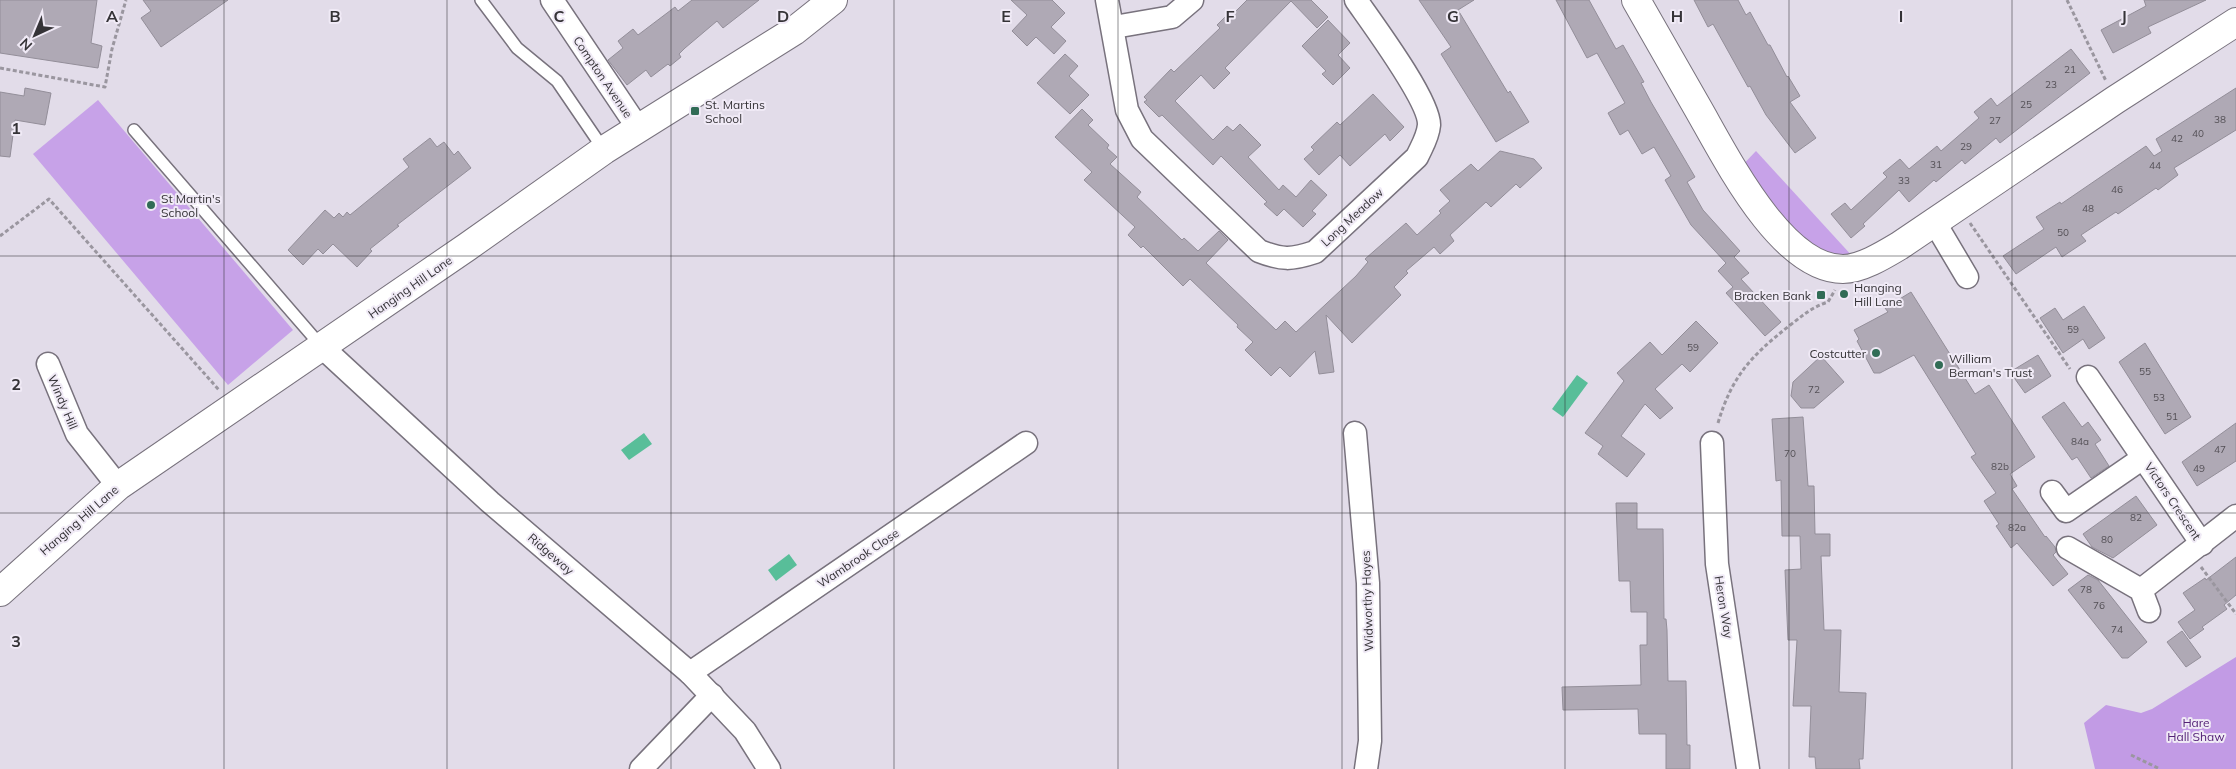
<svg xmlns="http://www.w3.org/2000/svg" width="2236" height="769" viewBox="0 0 2236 769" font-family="Mulish,sans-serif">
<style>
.green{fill:#c7a2e8}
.forest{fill:#c29be5}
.water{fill:#58be99}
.building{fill:#afa9b5;stroke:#938e99}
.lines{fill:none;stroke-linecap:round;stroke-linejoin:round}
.service-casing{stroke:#78727d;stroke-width:14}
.minor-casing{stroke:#78727d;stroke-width:25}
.tertiary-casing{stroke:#78727d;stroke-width:30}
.path{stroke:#9a969f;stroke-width:3;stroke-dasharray:4 2.5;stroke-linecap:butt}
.service{stroke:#fff;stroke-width:11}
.minor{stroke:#fff;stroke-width:22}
.tertiary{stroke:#fff;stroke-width:28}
.grid{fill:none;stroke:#353337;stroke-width:1;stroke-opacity:0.55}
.poi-dot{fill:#316c56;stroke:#f0eaf6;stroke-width:2}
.labels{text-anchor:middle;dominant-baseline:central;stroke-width:4;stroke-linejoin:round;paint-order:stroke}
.number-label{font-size:10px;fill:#545056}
.street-label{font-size:12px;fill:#353337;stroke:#f0eaf6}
.poi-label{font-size:12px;fill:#353337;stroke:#f0eaf6;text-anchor:start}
.park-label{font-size:12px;fill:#542277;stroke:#f0eaf6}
.grid-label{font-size:16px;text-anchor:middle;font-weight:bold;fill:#353337;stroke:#f0eaf6;stroke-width:4;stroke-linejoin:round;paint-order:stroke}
</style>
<rect width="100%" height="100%" fill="#e2dce9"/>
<g class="green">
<path d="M 98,100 L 293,330 L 228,385 L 33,154 Z"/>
<path d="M 1756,151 L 1854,258 L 1812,261 L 1735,173 Z"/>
</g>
<path class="forest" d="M 2236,657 L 2236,769 L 2095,769 L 2084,723 L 2106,705 L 2141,713 L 2152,709 Z"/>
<g class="water">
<path d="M 1577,375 L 1588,383 L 1563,417 L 1552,409 Z"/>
<path d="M 644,433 L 652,444 L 629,460 L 621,450 Z"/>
<path d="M 789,554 L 797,565 L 776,581 L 768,570 Z"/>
</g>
<g class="building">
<path d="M 0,0 L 97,0 L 91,43 L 102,46 L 98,68 L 0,53 Z"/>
<path d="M 143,0 L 228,0 L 161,47 L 141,18 L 151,11 Z"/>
<path d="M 692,0 L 759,0 L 723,28 L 717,21 L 685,48 L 679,54 L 681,57 L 670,66 L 668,64 L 651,77 L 646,70 L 627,85 L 608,60 L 623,48 L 618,41 L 633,29 L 638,35 L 675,7 L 678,11 Z"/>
<path d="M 1011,0 L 1052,0 L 1065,13 L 1051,27 L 1066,41 L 1054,54 L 1036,37 L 1027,46 L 1012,31 L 1027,15 Z"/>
<path d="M 1247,0 L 1311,0 L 1328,17 L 1317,28 L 1291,1 L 1225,68 L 1230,73 L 1214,89 L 1201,75 L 1175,101 L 1213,140 L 1227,126 L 1233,131 L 1240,124 L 1261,145 L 1248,157 L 1279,190 L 1283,185 L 1296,197 L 1311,180 L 1327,195 L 1312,211 L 1316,214 L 1303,227 L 1284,209 L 1277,216 L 1264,204 L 1267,202 L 1221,156 L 1213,165 L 1162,115 L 1159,117 L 1144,102 L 1147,100 L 1144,97 L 1171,69 L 1174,72 L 1220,28 L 1217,25 L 1229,13 L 1231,16 Z"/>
<path d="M 1419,0 L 1474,0 L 1458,10 L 1508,93 L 1510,91 L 1529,122 L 1496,142 L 1441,54 L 1451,47 Z"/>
<path d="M 1556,0 L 1589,0 L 1616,49 L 1623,45 L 1644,82 L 1641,83 L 1651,102 L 1695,177 L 1687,182 L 1703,210 L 1740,251 L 1734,257 L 1749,273 L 1741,279 L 1781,322 L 1765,336 L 1726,293 L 1733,287 L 1718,271 L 1726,263 L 1691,225 L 1665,180 L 1671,176 L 1654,147 L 1642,154 L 1628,130 L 1620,135 L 1608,113 L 1625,103 L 1597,53 L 1587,58 Z"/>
<path d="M 1694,0 L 1738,0 L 1746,15 L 1750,12 L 1768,45 L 1770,45 L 1787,77 L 1788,76 L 1800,96 L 1790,102 L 1816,138 L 1795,153 L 1766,115 L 1750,86 L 1748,87 L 1713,24 L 1708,27 Z"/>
<path d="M 2144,0 L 2206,0 L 2148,27 L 2151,33 L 2113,53 L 2101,30 L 2146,6 Z"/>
<path d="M 1328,20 L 1350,43 L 1338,55 L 1350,68 L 1333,85 L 1322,74 L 1326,71 L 1302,46 Z"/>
<path d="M 2071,49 L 2090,73 L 2000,143 L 1996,138 L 1965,164 L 1962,160 L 1936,182 L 1934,180 L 1909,202 L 1899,190 L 1863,224 L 1865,226 L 1851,238 L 1831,214 L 1845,203 L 1851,210 L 1887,177 L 1883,173 L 1900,159 L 1909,169 L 1937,146 L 1941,151 L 1979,118 L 1974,112 L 1991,98 L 1997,106 Z"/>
<path d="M 1065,54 L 1078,66 L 1069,76 L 1089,95 L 1070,114 L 1037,83 Z"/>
<path d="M 25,88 L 51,93 L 45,125 L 15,120 L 10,157 L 0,156 L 0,92 L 24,96 Z"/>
<path d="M 2236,88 L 2236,130 L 2174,168 L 2178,175 L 2158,190 L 2156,188 L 2118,214 L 2116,212 L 2081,235 L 2086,241 L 2062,257 L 2056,247 L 2016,274 L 2003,256 L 2044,229 L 2036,217 L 2060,202 L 2061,204 L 2146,146 L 2154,156 L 2162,151 L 2156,139 Z"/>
<path d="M 1373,94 L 1404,127 L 1390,141 L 1385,134 L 1350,166 L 1340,155 L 1319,175 L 1304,159 L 1314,150 L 1311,147 L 1337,122 L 1340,125 Z"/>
<path d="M 1082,109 L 1093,120 L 1088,125 L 1109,145 L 1107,148 L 1117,157 L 1110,164 L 1141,192 L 1137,197 L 1182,240 L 1184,238 L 1198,251 L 1219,231 L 1228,240 L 1206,263 L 1276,330 L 1285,321 L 1296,332 L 1356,276 L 1368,262 L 1365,259 L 1406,223 L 1417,235 L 1441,213 L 1439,211 L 1450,201 L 1440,190 L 1471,164 L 1478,171 L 1500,151 L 1534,159 L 1542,168 L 1520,188 L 1516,184 L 1491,207 L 1486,202 L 1450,235 L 1454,241 L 1440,254 L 1434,247 L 1406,271 L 1408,273 L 1394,287 L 1401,295 L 1352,343 L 1326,315 L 1334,372 L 1319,374 L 1315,351 L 1290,377 L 1280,367 L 1271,376 L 1245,350 L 1253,342 L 1237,327 L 1238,325 L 1190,279 L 1183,286 L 1143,246 L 1141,248 L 1128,235 L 1135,227 L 1084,180 L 1092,172 L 1055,137 Z"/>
<path d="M 430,138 L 437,147 L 444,142 L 454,155 L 458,151 L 471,168 L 397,225 L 399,226 L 370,249 L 372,251 L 357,267 L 333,244 L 323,254 L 318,249 L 303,265 L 288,250 L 325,210 L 334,218 L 339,213 L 343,217 L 347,212 L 350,215 L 409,167 L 403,159 Z"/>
<path d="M 1911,292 L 1975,394 L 1989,385 L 2035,457 L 2010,474 L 2017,486 L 2012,489 L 2045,537 L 2046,536 L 2055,547 L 2056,552 L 2053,555 L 2068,574 L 2053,586 L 2017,543 L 2011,548 L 1996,526 L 1999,524 L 1984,501 L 1996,493 L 1971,457 L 1976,454 L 1914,355 L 1880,373 L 1874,373 L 1857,341 L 1859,339 L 1854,330 L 1888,312 L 1885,308 Z"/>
<path d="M 2084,306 L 2105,338 L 2089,349 L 2083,339 L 2063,353 L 2040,318 L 2055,308 L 2063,320 Z"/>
<path d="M 1696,321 L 1718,343 L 1690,372 L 1682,364 L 1655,389 L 1673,408 L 1660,419 L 1645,404 L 1621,436 L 1645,454 L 1627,477 L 1598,454 L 1603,446 L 1585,433 L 1624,381 L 1617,373 L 1650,342 L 1662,355 Z"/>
<path d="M 2145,343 L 2191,417 L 2165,434 L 2119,362 Z"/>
<path d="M 2038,355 L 2051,376 L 2025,393 L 2010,372 Z"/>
<path d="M 1821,356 L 1844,382 L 1814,408 L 1801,408 L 1791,396 L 1793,382 Z"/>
<path d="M 2064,402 L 2082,427 L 2088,422 L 2101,440 L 2095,444 L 2109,466 L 2091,478 L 2077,457 L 2072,460 L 2042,417 Z"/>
<path d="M 1803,417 L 1808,486 L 1814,486 L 1815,534 L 1830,534 L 1830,556 L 1821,556 L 1824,630 L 1841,630 L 1839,692 L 1866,693 L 1863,759 L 1859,759 L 1860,769 L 1816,769 L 1815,757 L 1809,757 L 1811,706 L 1793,706 L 1797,640 L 1788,640 L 1785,570 L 1801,569 L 1800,536 L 1782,536 L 1781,480 L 1776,481 L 1772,419 Z"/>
<path d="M 2236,423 L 2236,461 L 2197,486 L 2182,462 Z"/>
<path d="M 2136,496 L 2157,525 L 2113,558 L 2092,547 L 2083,534 Z"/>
<path d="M 1616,503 L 1637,503 L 1637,529 L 1663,529 L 1664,619 L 1666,619 L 1667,630 L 1668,681 L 1686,681 L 1687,745 L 1690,745 L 1690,769 L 1666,769 L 1666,734 L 1639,734 L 1638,709 L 1563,710 L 1562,687 L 1641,685 L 1640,645 L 1647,645 L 1647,612 L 1631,612 L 1630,581 L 1619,581 Z"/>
<path d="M 2236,557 L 2236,595 L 2224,605 L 2227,609 L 2202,627 L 2204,629 L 2190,639 L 2178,622 L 2195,610 L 2183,593 L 2205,578 L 2206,580 Z"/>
<path d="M 2088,575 L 2098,580 L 2147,642 L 2128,658 L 2122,658 L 2068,590 Z"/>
<path d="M 2182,631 L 2201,657 L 2186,667 L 2167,642 Z"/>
</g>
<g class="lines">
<g class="service-casing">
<g id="service">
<path d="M 481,0 L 517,48 L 557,81 L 604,150"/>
<path d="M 134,130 L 322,347"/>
</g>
</g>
<g class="minor-casing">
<g id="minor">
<path d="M 552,0 L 638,128"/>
<path d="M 1107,0 L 1127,110 L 1142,139 L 1259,251 C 1282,260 1291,260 1315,252 L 1417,157 C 1422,146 1428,137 1429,125 C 1430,101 1372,23 1356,0"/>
<path d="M 1114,27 L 1172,17 L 1192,0"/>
<path d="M 1935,223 L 1967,277"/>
<path d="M 322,347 L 490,502 L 690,673 L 745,731 L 769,769"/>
<path d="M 48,364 L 77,434 L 118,486"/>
<path d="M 2088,377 L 2202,544"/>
<path d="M 1355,433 L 1368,583 L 1370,741 L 1366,769"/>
<path d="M 1712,443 L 1717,564 L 1748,769"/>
<path d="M 2052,492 L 2066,511 L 2143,458"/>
<path d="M 2068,548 L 2141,590 L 2149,611"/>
<path d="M 2141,590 L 2236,516"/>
<path d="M 690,673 L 1026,443"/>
<path d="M 641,769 L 712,695"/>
</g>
</g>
<g class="tertiary-casing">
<g id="tertiary">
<path d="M 1636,0 C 1656,35 1676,70 1696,105 C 1724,153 1780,269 1843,269 C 1861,269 1884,255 1899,246 L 2115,100 L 2236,22"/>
<path d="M 0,592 L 118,486 L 467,247 L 604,150 L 794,31 L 833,0"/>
</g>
</g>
<g class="path">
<path d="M 2067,0 L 2106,81"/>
<path d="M 0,68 L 105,87 L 112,49 L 126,0"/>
<path d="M 1970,223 L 2070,369"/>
<path d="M 0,236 L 49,199 L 219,390"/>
<path d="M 1718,423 C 1732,376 1751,356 1789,326 C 1802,316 1812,307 1828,302 L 1835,290"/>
<path d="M 2201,567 L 2236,614"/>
<path d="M 2131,755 L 2160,769"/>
</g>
<use href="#service" class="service"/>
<use href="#minor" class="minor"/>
<use href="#tertiary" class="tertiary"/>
</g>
<path class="grid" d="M 224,0 L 224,769M 447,0 L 447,769M 671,0 L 671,769M 894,0 L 894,769M 1118,0 L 1118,769M 1342,0 L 1342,769M 1565,0 L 1565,769M 1789,0 L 1789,769M 2012,0 L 2012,769M 0,256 L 2236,256M 0,513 L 2236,513"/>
<g class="poi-dot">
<rect x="690" y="106" width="10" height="10" rx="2.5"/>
<circle cx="151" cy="205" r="5"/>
<circle cx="1844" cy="294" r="5"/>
<rect x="1816" y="290" width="10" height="10" rx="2.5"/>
<circle cx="1876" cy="353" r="5"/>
<circle cx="1939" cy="365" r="5"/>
</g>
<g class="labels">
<g class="number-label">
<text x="2070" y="69">21</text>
<text x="2051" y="84">23</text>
<text x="2026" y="104">25</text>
<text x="2220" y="119">38</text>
<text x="1995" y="120">27</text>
<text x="2198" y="133">40</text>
<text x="2177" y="138">42</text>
<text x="1966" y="146">29</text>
<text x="1936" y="164">31</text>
<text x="2155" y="165">44</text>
<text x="1904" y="180">33</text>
<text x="2117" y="189">46</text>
<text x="2088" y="208">48</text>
<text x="2063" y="232">50</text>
<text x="2073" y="329">59</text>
<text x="1693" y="347">59</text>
<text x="2145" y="371">55</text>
<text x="1814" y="389">72</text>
<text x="2159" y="397">53</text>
<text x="2172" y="416">51</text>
<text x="2080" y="441">84a</text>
<text x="2220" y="449">47</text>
<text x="1790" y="453">70</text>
<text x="2000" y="466">82b</text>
<text x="2199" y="468">49</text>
<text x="2136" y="517">82</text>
<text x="2017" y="527">82a</text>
<text x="2107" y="539">80</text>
<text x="2086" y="589">78</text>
<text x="2099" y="605">76</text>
<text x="2117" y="629">74</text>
</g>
<g class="street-label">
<text transform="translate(603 77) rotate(56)">Compton Avenue</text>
<text transform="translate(1352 217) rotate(-43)">Long Meadow</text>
<text transform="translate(410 287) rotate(-35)">Hanging Hill Lane</text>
<text transform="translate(63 402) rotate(67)">Windy Hill</text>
<text transform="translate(2173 501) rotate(56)">Victors Crescent</text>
<text transform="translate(79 520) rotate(-41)">Hanging Hill Lane</text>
<text transform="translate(551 554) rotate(41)">Ridgeway</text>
<text transform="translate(858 558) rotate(-34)">Wambrook Close</text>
<text transform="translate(1367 601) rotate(-92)">Widworthy Hayes</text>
<text transform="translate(1724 607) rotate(81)">Heron Way</text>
</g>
<g class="poi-label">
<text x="705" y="104">St. Martins<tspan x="705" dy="14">School</tspan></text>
<text x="161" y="198">St Martin's<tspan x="161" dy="14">School</tspan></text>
<text x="1854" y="287">Hanging<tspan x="1854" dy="14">Hill Lane</tspan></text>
<text x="1811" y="295" text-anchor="end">Bracken Bank</text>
<text x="1866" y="353" text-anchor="end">Costcutter</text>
<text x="1949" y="358">William<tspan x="1949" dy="14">Berman's Trust</tspan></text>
</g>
<g class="park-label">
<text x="2196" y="722">Hare<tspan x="2196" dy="14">Hall Shaw</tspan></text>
</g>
</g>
<g class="grid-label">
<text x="112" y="22">A</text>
<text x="335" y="22">B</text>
<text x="559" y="22">C</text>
<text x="783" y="22">D</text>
<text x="1006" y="22">E</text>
<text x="1230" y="22">F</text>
<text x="1453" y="22">G</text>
<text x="1677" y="22">H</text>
<text x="1901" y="22">I</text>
<text x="2124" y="22">J</text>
<text x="16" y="134">1</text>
<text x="16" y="390">2</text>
<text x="16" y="647">3</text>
</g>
<g transform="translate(35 35) rotate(224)" stroke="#f0eaf6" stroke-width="4" paint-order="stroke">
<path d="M0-4L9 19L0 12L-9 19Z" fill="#353337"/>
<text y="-8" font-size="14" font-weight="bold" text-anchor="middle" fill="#353337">N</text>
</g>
</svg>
